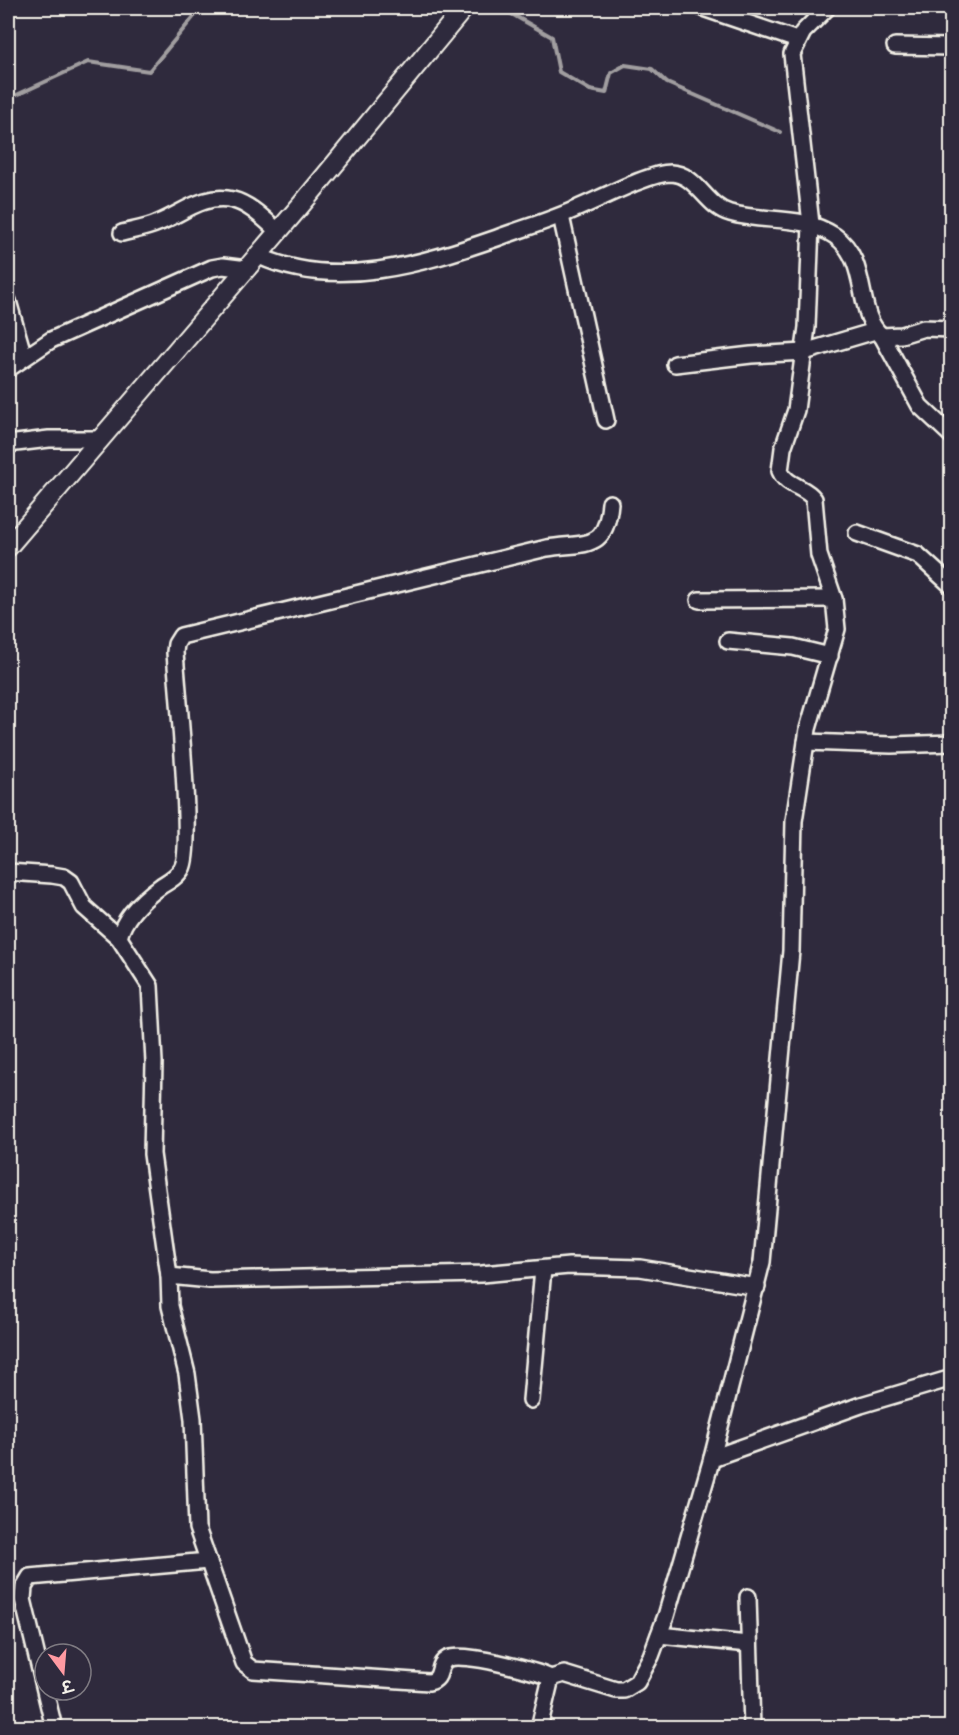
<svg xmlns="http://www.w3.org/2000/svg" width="959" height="1735" viewBox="0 0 959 1735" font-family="'Playpen Sans','Playpen Sans Deva',sans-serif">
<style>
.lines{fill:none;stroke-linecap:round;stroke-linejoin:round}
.stream{stroke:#a19ea0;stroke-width:4}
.minor-casing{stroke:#f4f1e8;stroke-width:20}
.major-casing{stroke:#f4f1e8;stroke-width:22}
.minor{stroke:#2f2a3d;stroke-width:15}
.major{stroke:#2f2a3d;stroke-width:18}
</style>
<rect width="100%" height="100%" fill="#2f2a3d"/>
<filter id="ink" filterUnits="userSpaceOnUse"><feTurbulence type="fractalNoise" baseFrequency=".0167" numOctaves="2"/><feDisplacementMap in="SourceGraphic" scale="12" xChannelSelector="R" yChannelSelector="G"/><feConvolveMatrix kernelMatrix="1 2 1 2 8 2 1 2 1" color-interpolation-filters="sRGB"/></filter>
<g filter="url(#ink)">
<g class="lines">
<g class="stream">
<path d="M 501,8 L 552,37 L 559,72 L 590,90 L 606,93 L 611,73 L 625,65 L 652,69 L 667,83 L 780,132"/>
<path d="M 8,99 L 88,62 L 149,71 L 201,8"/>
</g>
<g class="minor-casing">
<g id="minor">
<path d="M 703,8 L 797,40"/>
<path d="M 895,46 L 952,47"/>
<path d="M 561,216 L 606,420"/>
<path d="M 122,233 C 134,230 147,228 158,223 C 183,213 204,193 233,200 C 250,204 266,221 279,232"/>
<path d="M 259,256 C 335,291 422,264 497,238 C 524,228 552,220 578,208 C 600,199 649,173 671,173 C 697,174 706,207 730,213 C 766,223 802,214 835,236 C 870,260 855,315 882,336 L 901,335 L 924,328 L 952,329"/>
<path d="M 8,301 L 24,357"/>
<path d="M 882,336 L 920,406 L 952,436"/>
<path d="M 675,364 L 751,355 L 804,352 L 875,331"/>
<path d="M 8,369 L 51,340 L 212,268 L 223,266 L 247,269"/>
<path d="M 8,444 L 49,439 L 100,439"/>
<path d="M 857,533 L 918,555 L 952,586"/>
<path d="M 699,600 L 834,599"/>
<path d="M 728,641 L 793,647 L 830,656"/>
<path d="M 806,742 L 891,745 L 952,743"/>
<path d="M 8,872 L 52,875 L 64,877 L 71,882 L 84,907 L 119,938 L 150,986 L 154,1062 L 152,1154 L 169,1276 L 170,1306 L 187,1374 L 193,1419 L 197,1528 L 244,1663 L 253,1670 L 429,1682 C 444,1679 436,1665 447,1659 C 461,1651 536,1671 551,1678"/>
<path d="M 119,938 C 124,916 143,899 161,886 C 169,881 178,876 182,868 C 194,849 177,686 175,652 L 176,644 L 181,636 L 547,548 C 587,542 606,551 610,503"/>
<path d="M 169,1276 L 210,1280 L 482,1274 L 569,1266 L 640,1268 L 757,1287"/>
<path d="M 531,1400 L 543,1269"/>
<path d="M 712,1458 L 861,1405 L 952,1378"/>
<path d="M 748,1597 L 752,1728"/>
<path d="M 659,1635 L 748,1644"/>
<path d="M 54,1728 L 23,1599 L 24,1587 L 30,1577 L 208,1561"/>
<path d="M 539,1728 L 551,1678 L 564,1674 L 616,1690 L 624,1690 L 637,1682 L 651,1656 L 666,1616 L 712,1458 L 762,1262 L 791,951 L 794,821 L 808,729 L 837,629 L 834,599 L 819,555 L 814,499 C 805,486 787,487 780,471 L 783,448 L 796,410 L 807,327 L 811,224 L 792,54 L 803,32 L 827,8"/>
</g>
</g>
<g class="major-casing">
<path id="major" d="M 8,547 L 301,205 L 464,8"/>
</g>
<use href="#minor" class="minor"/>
<use href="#major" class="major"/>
</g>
</g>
<rect width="959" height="1735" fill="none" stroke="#2f2a3d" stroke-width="30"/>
<rect x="15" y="15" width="929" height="1705" fill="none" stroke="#f4f1e8" stroke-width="2" filter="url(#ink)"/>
<g transform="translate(63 1672) rotate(164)"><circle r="28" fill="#2f2a3d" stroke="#7e7a81" stroke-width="1.5"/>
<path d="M0-4.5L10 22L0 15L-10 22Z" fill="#ff9aa2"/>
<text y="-9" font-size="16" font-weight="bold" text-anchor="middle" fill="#f4f1e8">उ</text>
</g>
</svg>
